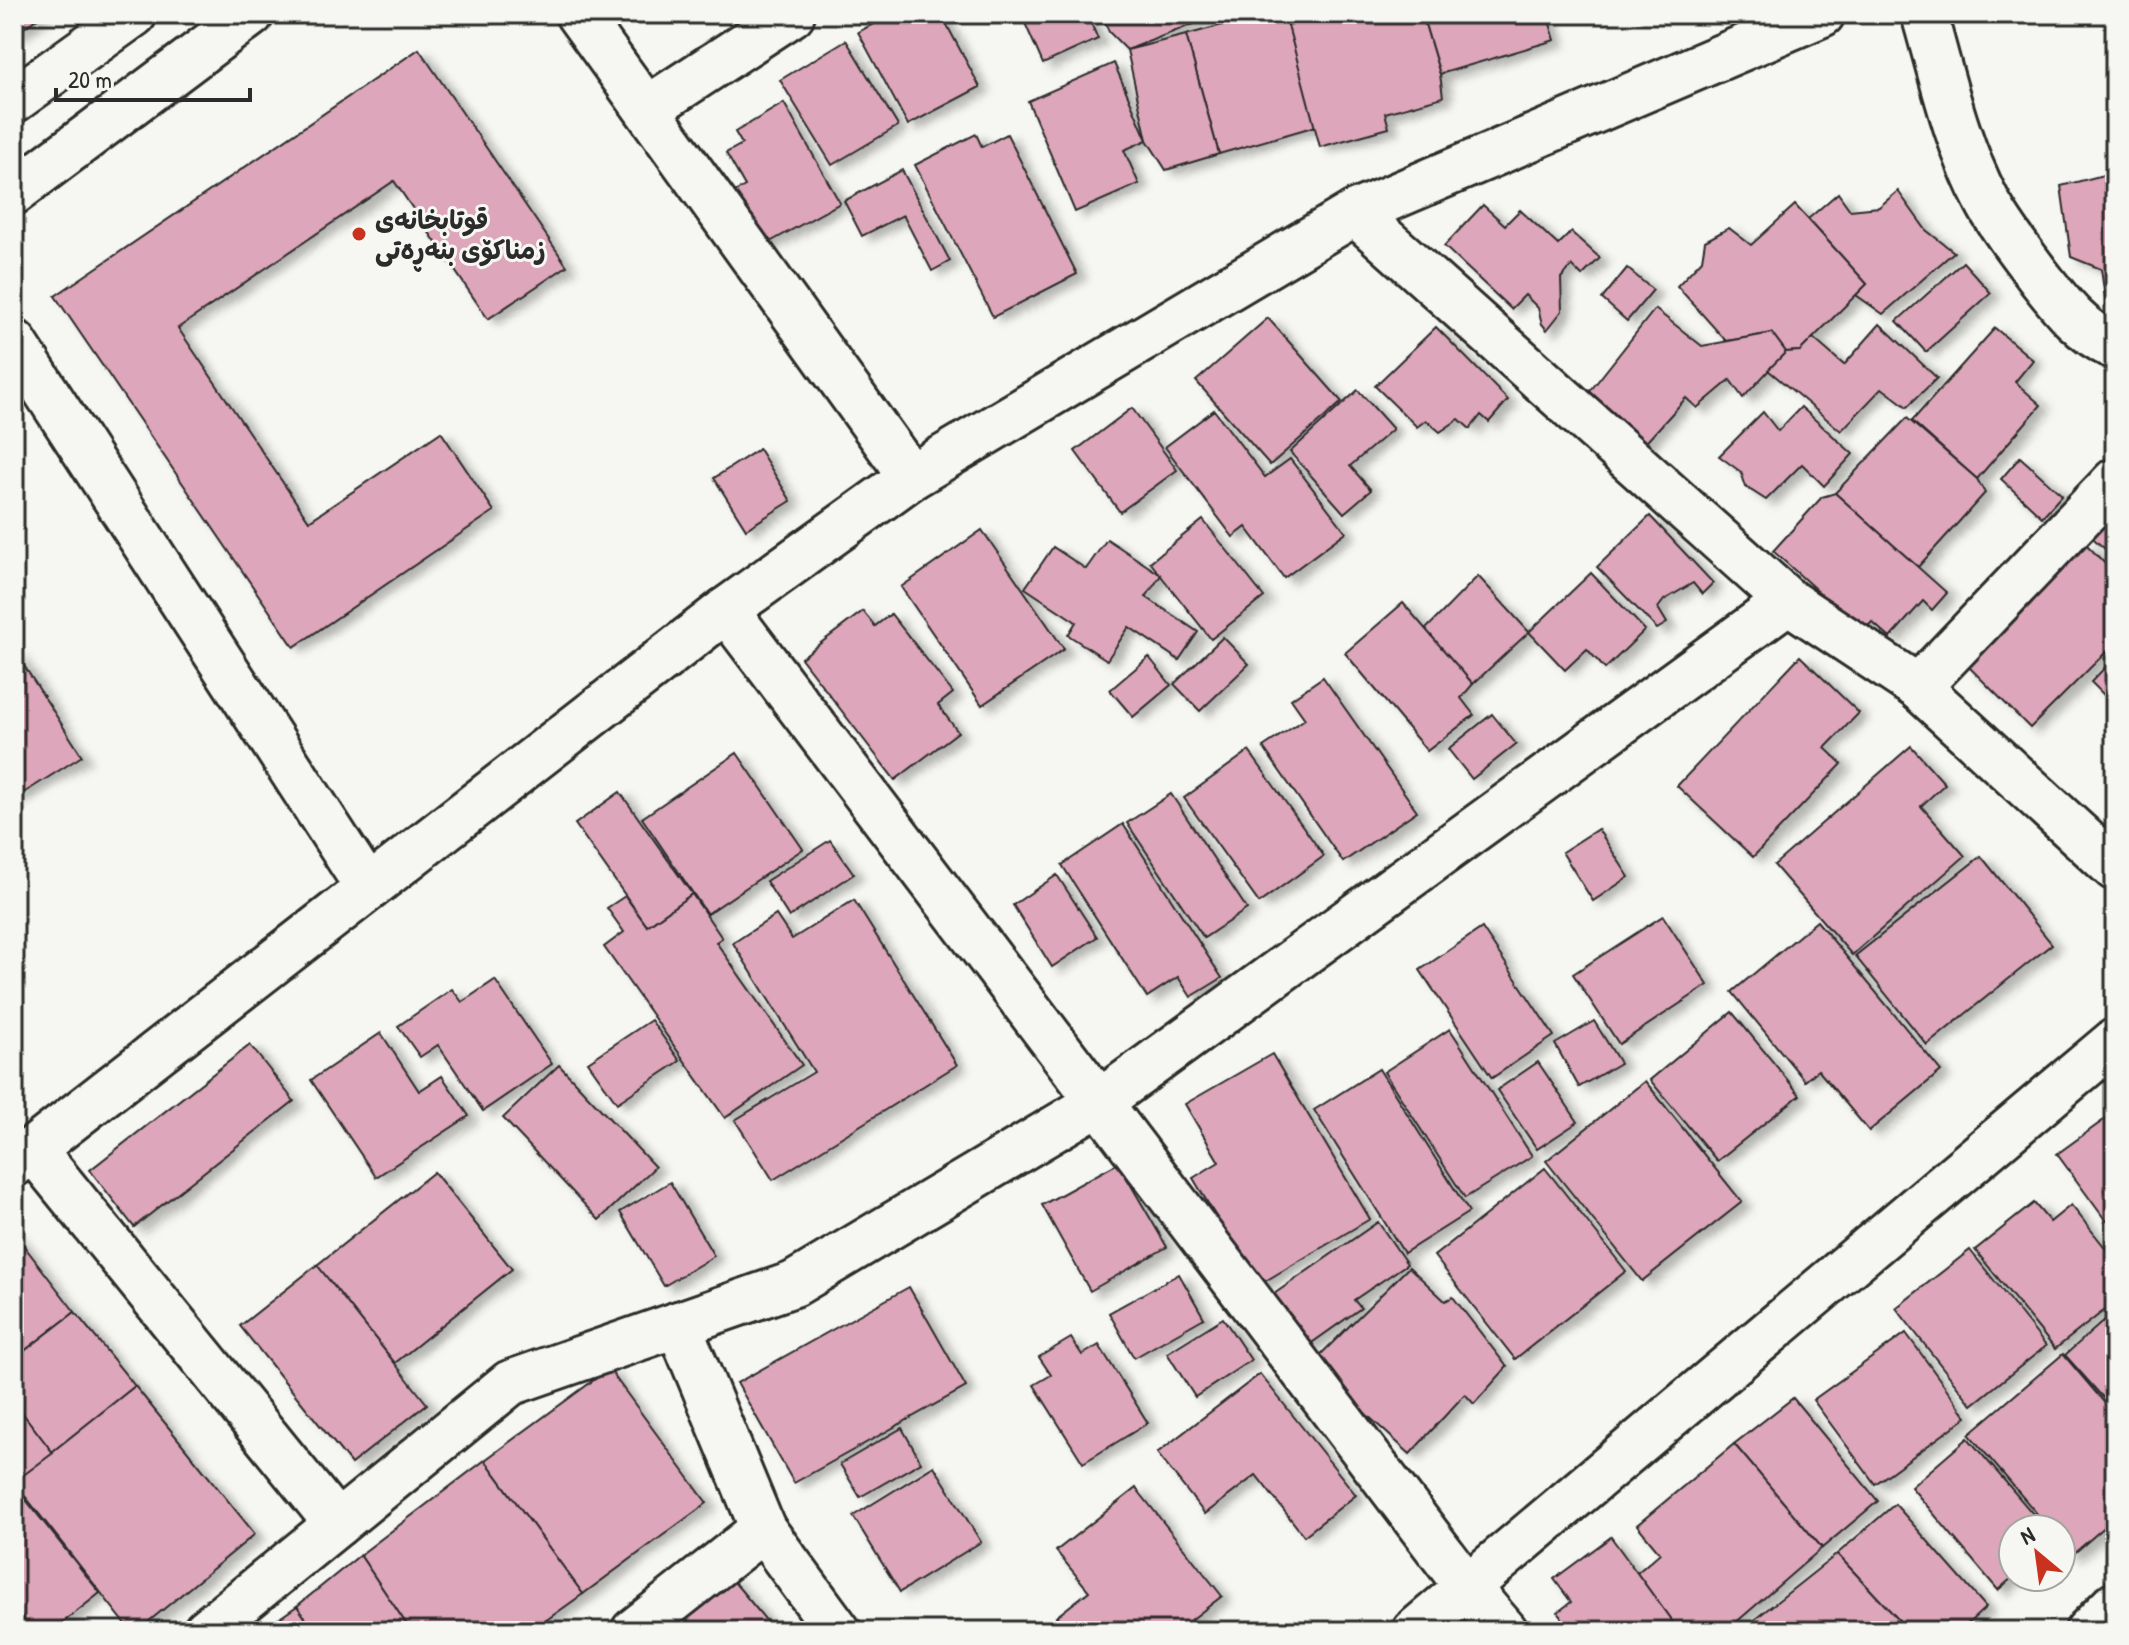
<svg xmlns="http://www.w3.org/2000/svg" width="2129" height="1645" viewBox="0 0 2129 1645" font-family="'Patrick Hand','Playpen Sans Arabic',sans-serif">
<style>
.building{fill:#dea6ba;stroke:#2b2b2b;stroke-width:2;filter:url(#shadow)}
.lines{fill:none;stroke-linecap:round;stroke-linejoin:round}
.minor-casing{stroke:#2b2b2b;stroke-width:50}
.minor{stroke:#f6f6f2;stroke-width:44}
.poi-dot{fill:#c8321e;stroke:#f6f6f2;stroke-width:3}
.labels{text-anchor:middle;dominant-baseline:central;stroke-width:6;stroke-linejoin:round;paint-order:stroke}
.poi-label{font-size:26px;font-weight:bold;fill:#2b2b2b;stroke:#f6f6f2;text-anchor:start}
</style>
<defs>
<filter id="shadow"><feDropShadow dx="9" dy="5" stdDeviation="4" flood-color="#0004"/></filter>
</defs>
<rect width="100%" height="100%" fill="#f6f6f2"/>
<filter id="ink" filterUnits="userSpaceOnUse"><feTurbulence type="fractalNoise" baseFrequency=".0125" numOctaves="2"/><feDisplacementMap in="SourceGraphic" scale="16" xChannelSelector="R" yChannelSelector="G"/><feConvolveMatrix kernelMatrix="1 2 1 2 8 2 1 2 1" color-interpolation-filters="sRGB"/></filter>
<g filter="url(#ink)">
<g class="building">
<path d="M 14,14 L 43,14 L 14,35 Z"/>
<path d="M 892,14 L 941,14 L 980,87 L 908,125 L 858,32 Z"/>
<path d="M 1021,14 L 1087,14 L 1098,39 L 1043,64 Z"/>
<path d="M 1101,14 L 1219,14 L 1127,50 L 1109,32 Z"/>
<path d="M 1262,14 L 1285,14 L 1316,126 L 1219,154 L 1186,35 Z"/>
<path d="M 1285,14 L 1422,14 L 1440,74 L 1443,97 L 1385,113 L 1389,128 L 1320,147 Z"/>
<path d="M 1422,14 L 1547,14 L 1555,40 L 1440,74 Z"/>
<path d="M 1186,35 L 1219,154 L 1166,170 L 1147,140 L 1127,50 Z"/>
<path d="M 846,40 L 898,126 L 832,165 L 780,80 Z"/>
<path d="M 419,49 L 567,266 L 488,319 L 394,181 L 178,328 L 309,521 L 441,432 L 494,511 L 294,647 L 55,296 Z"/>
<path d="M 1114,63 L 1147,140 L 1124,150 L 1139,184 L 1075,212 L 1028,101 Z"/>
<path d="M 784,103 L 840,203 L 761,247 L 731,194 L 745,186 L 726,153 L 742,144 L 735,132 Z"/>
<path d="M 976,134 L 982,147 L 1007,134 L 1077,274 L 993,317 L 915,165 Z"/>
<path d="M 902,170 L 950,261 L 932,271 L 903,215 L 862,236 L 844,201 Z"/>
<path d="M 2115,172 L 2115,303 L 2106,305 L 2101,269 L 2071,257 L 2061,186 Z"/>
<path d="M 1898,191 L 1926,230 L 1954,252 L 1883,314 L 1856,295 L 1867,284 L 1808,219 L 1838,193 L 1850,210 L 1879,207 Z"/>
<path d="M 1483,205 L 1505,225 L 1520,210 L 1558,245 L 1571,232 L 1600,258 L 1582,276 L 1572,266 L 1561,278 L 1562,311 L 1547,330 L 1542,324 L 1538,308 L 1525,295 L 1511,309 L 1444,246 Z"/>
<path d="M 1795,205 L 1867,284 L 1800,351 L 1786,352 L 1772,333 L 1726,341 L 1677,286 L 1702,260 L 1705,241 L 1729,228 L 1751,245 Z"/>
<path d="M 1963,262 L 1991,293 L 1926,352 L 1897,321 Z"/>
<path d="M 1627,268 L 1653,290 L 1627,321 L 1602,299 Z"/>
<path d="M 1655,309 L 1702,346 L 1772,333 L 1786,352 L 1743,398 L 1730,380 L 1697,408 L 1686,398 L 1640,449 L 1583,400 Z"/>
<path d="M 1268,318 L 1342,402 L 1270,465 L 1196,381 Z"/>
<path d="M 1880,324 L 1937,378 L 1907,407 L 1882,388 L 1841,431 L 1768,370 L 1786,352 L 1800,351 L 1813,338 L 1844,365 Z"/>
<path d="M 1436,327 L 1508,400 L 1489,422 L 1481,415 L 1470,429 L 1459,419 L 1440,432 L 1426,420 L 1417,427 L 1375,386 Z"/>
<path d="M 1995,328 L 2033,360 L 2015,382 L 2041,405 L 1977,479 L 1912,421 Z"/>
<path d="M 1358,390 L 1393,429 L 1350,466 L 1371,490 L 1344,513 L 1290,452 Z"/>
<path d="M 1801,407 L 1853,454 L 1824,486 L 1802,464 L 1766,500 L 1746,487 L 1741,472 L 1719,456 L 1763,412 L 1778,431 Z"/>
<path d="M 1132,408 L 1177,470 L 1120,512 L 1075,451 Z"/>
<path d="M 1214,410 L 1265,477 L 1290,459 L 1346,532 L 1284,578 L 1246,527 L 1233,537 L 1165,447 Z"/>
<path d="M 1907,418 L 1977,479 L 1985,493 L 1918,567 L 1835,493 Z"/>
<path d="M 759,449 L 791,501 L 746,529 L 714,478 Z"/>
<path d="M 2020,457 L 2062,495 L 2042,517 L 2001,479 Z"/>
<path d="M 1835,493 L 1947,593 L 1932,610 L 1923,601 L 1890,638 L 1872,622 L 1863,632 L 1773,551 L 1822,497 Z"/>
<path d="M 2115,499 L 2115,558 L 2086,532 Z"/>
<path d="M 1650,516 L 1713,583 L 1702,594 L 1693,583 L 1664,600 L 1658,608 L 1667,623 L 1657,629 L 1597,567 Z"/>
<path d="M 1203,520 L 1264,597 L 1211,639 L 1150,562 Z"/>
<path d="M 982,530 L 1064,649 L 982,705 L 901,587 Z"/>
<path d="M 1107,539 L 1161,575 L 1146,597 L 1198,632 L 1179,660 L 1129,627 L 1107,660 L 1068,635 L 1076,622 L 1025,588 L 1053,547 L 1086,569 Z"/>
<path d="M 2086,544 L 2115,574 L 2115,643 L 2030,728 L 1966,664 Z"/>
<path d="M 1591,573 L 1645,630 L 1605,669 L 1587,649 L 1565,670 L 1529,632 Z"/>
<path d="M 1478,576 L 1529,632 L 1473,684 L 1425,630 Z"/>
<path d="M 1403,603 L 1473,684 L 1461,698 L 1474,715 L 1427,751 L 1345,653 Z"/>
<path d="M 863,611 L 875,626 L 891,614 L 953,693 L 938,705 L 958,732 L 895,780 L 801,658 Z"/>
<path d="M 1223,637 L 1249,664 L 1200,711 L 1174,684 Z"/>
<path d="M 14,650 L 82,756 L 14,799 Z"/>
<path d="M 1800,656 L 1859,713 L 1825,748 L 1842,764 L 1753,857 L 1677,786 Z"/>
<path d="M 1149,657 L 1171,685 L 1133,717 L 1110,690 Z"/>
<path d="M 2115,657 L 2115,706 L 2091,682 Z"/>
<path d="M 1323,677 L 1417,811 L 1343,862 L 1263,747 L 1305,719 L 1291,699 Z"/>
<path d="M 1492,714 L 1516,744 L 1472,779 L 1448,749 Z"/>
<path d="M 1911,746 L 1945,784 L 1921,806 L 1965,856 L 1852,955 L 1774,865 Z"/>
<path d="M 1249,751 L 1324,856 L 1259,903 L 1184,798 Z"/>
<path d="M 737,753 L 803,849 L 707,914 L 642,818 Z"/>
<path d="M 620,792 L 692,894 L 647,926 L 575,824 Z"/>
<path d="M 1171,794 L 1247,909 L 1204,938 L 1127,823 Z"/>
<path d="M 1123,824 L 1222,978 L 1191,997 L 1178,977 L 1147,997 L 1062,865 Z"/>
<path d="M 1598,829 L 1629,877 L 1593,901 L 1562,852 Z"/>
<path d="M 830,840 L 854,874 L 789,917 L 766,881 Z"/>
<path d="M 1981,856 L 2052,944 L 1927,1045 L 1855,956 Z"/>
<path d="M 1057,875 L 1097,937 L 1052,967 L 1013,905 Z"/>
<path d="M 692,894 L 722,938 L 716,942 L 802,1065 L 725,1118 L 604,947 L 624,932 L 607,908 L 625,896 L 647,926 Z"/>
<path d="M 854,900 L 957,1065 L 773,1180 L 735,1120 L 814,1072 L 733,943 L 776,915 L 792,939 Z"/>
<path d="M 1663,916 L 1708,985 L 1619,1044 L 1573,974 Z"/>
<path d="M 1817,921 L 1941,1071 L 1869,1131 L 1818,1070 L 1805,1081 L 1732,992 Z"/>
<path d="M 1482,928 L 1554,1036 L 1492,1078 L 1420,970 Z"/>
<path d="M 495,980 L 552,1064 L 483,1111 L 438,1045 L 420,1057 L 398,1026 L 452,989 L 462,1002 Z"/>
<path d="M 1732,1012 L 1800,1095 L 1717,1161 L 1650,1080 Z"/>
<path d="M 651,1020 L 680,1061 L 617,1103 L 588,1062 Z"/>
<path d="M 1594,1021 L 1620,1063 L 1579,1087 L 1555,1044 Z"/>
<path d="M 1450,1029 L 1532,1156 L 1465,1198 L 1384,1072 Z"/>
<path d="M 381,1033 L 419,1091 L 442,1076 L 469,1116 L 376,1177 L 311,1080 Z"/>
<path d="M 250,1045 L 294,1101 L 134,1227 L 90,1170 Z"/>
<path d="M 1272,1054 L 1370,1219 L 1257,1286 L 1193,1178 L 1219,1162 L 1185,1104 Z"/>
<path d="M 1538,1062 L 1578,1122 L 1537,1149 L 1497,1090 Z"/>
<path d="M 559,1065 L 655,1167 L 599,1220 L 503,1118 Z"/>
<path d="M 1379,1069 L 1469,1212 L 1404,1253 L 1314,1110 Z"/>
<path d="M 1645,1081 L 1742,1202 L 1642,1281 L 1546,1161 Z"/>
<path d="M 2115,1112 L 2115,1215 L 2106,1221 L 2057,1154 Z"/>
<path d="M 1118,1163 L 1167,1247 L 1090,1291 L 1042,1205 Z"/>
<path d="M 1545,1168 L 1626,1271 L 1515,1359 L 1434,1256 Z"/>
<path d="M 434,1172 L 512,1269 L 395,1363 L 317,1265 Z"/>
<path d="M 670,1182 L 714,1256 L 664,1286 L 620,1212 Z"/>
<path d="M 2034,1203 L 2050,1222 L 2071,1205 L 2115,1260 L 2115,1302 L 2055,1349 L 1975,1250 Z"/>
<path d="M 1378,1222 L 1407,1264 L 1354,1300 L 1361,1308 L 1306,1347 L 1271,1296 Z"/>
<path d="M 14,1233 L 75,1312 L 14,1359 Z"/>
<path d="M 1970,1250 L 2046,1346 L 1972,1405 L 1896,1308 Z"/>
<path d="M 317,1265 L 427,1404 L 351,1464 L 240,1326 Z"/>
<path d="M 1409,1267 L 1445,1301 L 1453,1297 L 1507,1367 L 1474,1404 L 1465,1394 L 1410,1454 L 1311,1364 Z"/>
<path d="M 1179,1274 L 1204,1318 L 1134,1358 L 1109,1313 Z"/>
<path d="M 909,1287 L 966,1387 L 794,1483 L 737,1383 Z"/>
<path d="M 2115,1311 L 2115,1411 L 2065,1355 Z"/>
<path d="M 75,1312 L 135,1386 L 53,1453 L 14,1402 L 14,1359 Z"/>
<path d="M 1223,1318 L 1251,1360 L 1195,1397 L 1167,1353 Z"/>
<path d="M 1906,1333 L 1967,1417 L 1875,1484 L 1813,1400 Z"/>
<path d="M 1071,1338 L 1082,1355 L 1099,1345 L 1148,1423 L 1083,1463 L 1034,1385 L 1051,1375 L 1039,1357 Z"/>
<path d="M 2063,1354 L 2115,1415 L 2115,1518 L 2072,1555 L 2061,1542 L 2061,1529 L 2050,1529 L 1969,1434 Z"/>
<path d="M 609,1369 L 707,1503 L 583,1594 L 485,1460 Z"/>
<path d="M 1260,1374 L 1356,1495 L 1304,1536 L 1256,1475 L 1205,1514 L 1157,1453 Z"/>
<path d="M 135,1386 L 255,1534 L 137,1631 L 131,1631 L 14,1482 Z"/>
<path d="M 1793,1398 L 1878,1501 L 1822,1548 L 1734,1444 Z"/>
<path d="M 14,1402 L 53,1453 L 14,1482 Z"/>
<path d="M 902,1428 L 921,1462 L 860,1497 L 840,1464 Z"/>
<path d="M 1968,1438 L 2046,1529 L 2013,1529 L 2013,1577 L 1998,1590 L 1911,1487 Z"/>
<path d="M 1734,1444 L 1822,1548 L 1726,1631 L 1679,1631 L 1637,1573 L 1660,1553 L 1637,1525 Z"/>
<path d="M 485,1460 L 583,1594 L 531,1631 L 411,1631 L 360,1555 Z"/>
<path d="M 934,1466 L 981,1542 L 900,1592 L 853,1516 Z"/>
<path d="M 14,1485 L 100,1593 L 52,1631 L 33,1631 L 18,1612 L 14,1615 Z"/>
<path d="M 1136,1488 L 1222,1596 L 1177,1631 L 1067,1631 L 1056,1617 L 1089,1591 L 1056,1551 Z"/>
<path d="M 1895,1504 L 1986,1607 L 1960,1631 L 1909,1631 L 1837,1554 Z"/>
<path d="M 1611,1537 L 1637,1573 L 1679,1631 L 1571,1631 L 1558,1612 L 1571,1602 L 1554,1579 Z"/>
<path d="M 1837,1554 L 1909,1631 L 1740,1631 Z"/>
<path d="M 360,1555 L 411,1631 L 314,1631 L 297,1606 Z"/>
<path d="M 730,1577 L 775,1631 L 665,1631 Z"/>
<path d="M 297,1606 L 314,1631 L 261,1631 Z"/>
</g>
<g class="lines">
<g class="minor-casing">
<g id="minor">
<path d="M 578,14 L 911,477"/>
<path d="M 1924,14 C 1942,76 1956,143 1987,201 C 2001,228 2021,252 2039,277 C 2061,305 2081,332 2115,347"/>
<path d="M 14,100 L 134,14"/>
<path d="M 647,109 L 792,14"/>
<path d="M 14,192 L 251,14"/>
<path d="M 1355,213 L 1788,601 L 1918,687 L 2115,868"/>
<path d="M 14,342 L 368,888"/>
<path d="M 726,610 L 1467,1587 L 1505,1631"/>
<path d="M 1918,687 L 2115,481"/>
<path d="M 33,1149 L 337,1524"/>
<path d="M 14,1164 L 726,610 L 911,477 L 1355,213 L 1822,14"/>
<path d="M 678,1324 L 763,1529 L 838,1631"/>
<path d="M 206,1631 L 510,1383 L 794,1284 L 1101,1101 L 1788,601"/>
<path d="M 634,1631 L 763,1529"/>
<path d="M 1415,1631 L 2115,1041"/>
<path d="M 2088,1631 L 2115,1604"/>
</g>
</g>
<use href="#minor" class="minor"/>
</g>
</g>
<circle class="poi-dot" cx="359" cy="234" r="8"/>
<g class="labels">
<g class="poi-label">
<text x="375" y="219">قوتابخانەی<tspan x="375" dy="30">زمناکۆی بنەڕەتی</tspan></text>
</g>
</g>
<rect width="2129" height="1645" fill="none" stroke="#f6f6f2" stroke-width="48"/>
<rect x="24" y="24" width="2081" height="1597" fill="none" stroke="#2b2b2b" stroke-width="3" filter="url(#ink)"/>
<g transform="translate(2037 1553) rotate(331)"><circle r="38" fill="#f6f6f2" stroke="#a5a5a2" stroke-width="2"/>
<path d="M0-6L14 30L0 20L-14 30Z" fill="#c8321e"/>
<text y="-12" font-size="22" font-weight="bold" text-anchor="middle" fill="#2b2b2b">N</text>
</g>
<path d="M56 88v12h194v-12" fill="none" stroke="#2b2b2b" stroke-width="4"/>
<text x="68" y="88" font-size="24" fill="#2b2b2b" stroke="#f6f6f2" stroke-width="6" paint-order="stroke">20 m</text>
</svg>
